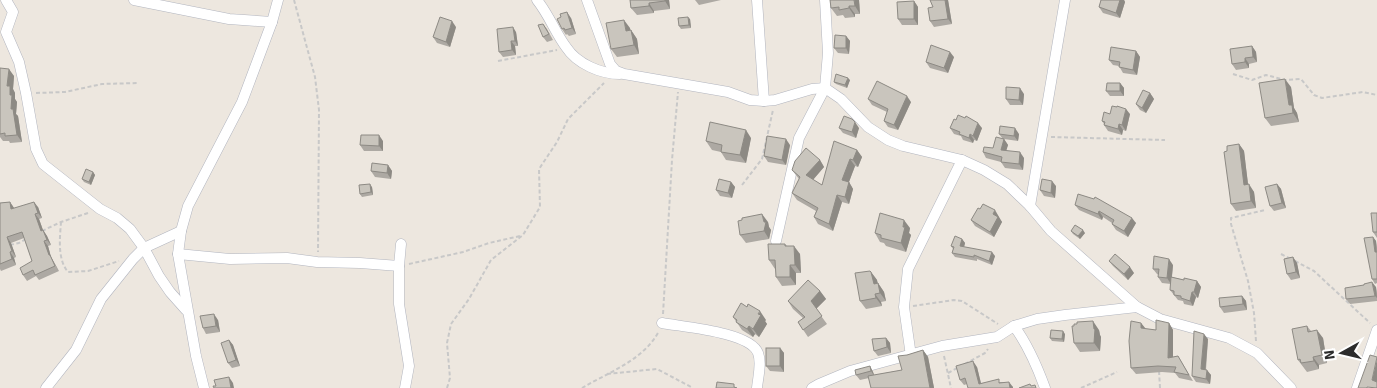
<svg xmlns="http://www.w3.org/2000/svg" width="1377" height="388" viewBox="0 0 1377 388" font-family="Signika,sans-serif">
<style>
.lines{fill:none;stroke-linecap:round;stroke-linejoin:round}
.minor-casing{stroke:#b2b5bf;stroke-width:11}
.path{stroke:#c8c8c8;stroke-width:2;stroke-dasharray:4 2.5;stroke-linecap:butt}
.minor{stroke:#fff;stroke-width:10}
.wall{fill:#ada9a3}
.shaded-wall{fill:#8d8a84}
.building{fill:#c9c5bd;stroke:#8d8a84}
</style>
<rect width="100%" height="100%" fill="#ede7df"/>
<g class="lines">
<g class="minor-casing">
<g id="minor">
<path d="M 6,0 L 13,12 L 6,32 L 19,62 L 26,93 L 36,149 L 43,164 L 100,209 L 117,218 L 130,229 L 144,248 L 159,276 L 170,292 L 186,310"/>
<path d="M 134,0 L 229,19 L 272,22"/>
<path d="M 537,0 C 549,15 555,32 566,47 C 577,64 601,74 620,74"/>
<path d="M 587,0 L 610,64 L 616,71 L 624,74 L 728,92 L 750,100 L 764,101 L 775,100 L 812,89 L 825,88 L 841,99 L 868,127 L 888,140 L 903,146 L 962,160 L 984,170 L 1007,184 L 1030,206 L 1051,231 L 1137,307 L 1160,319 L 1229,338 L 1257,353 L 1291,388"/>
<path d="M 757,0 L 764,101"/>
<path d="M 1030,206 L 1065,0"/>
<path d="M 776,241 L 799,138 L 825,88 L 828,53 L 825,0"/>
<path d="M 401,244 L 399,266 L 399,304 L 409,366 L 405,388"/>
<path d="M 178,254 L 230,259 L 287,258 L 317,262 L 360,263 L 399,266"/>
<path d="M 662,323 C 683,327 750,332 758,353 C 762,363 758,377 757,388"/>
<path d="M 1014,326 C 1028,345 1037,366 1045,388"/>
<path d="M 911,356 L 904,307 L 908,269 L 962,160"/>
<path d="M 46,388 L 76,350 L 101,299 L 133,259 L 144,248 L 181,231"/>
<path d="M 204,388 L 196,356 L 178,254 L 181,231 L 188,206 L 242,102 L 272,22 L 278,0"/>
<path d="M 812,388 L 819,384 L 850,371 L 942,346 L 997,337 L 1014,326 L 1037,319 L 1065,315 L 1137,307"/>
<path d="M 1357,388 L 1377,330"/>
</g>
</g>
<g class="path">
<path d="M 294,0 L 315,77 L 319,110 L 318,252"/>
<path d="M 498,61 L 557,50"/>
<path d="M 1233,74 L 1252,80 L 1266,75 L 1285,80 L 1301,79 L 1314,95 L 1322,98 L 1363,92 L 1377,95"/>
<path d="M 36,93 L 65,92 L 102,84 L 138,83"/>
<path d="M 1051,137 L 1165,140"/>
<path d="M 742,185 L 762,159 L 773,110"/>
<path d="M 61,222 C 60,237 57,259 68,272 L 88,271 L 119,261"/>
<path d="M 42,231 L 61,222 L 88,213"/>
<path d="M 10,245 L 19,243 L 26,239"/>
<path d="M 1281,254 L 1291,259"/>
<path d="M 1295,261 L 1314,271 L 1370,323"/>
<path d="M 409,264 L 463,252 L 489,243 L 520,236"/>
<path d="M 913,306 L 954,300 L 962,301 L 998,324"/>
<path d="M 663,314 L 672,160 L 678,92"/>
<path d="M 1256,341 L 1254,313 L 1248,281 L 1231,224 L 1231,218 L 1265,210"/>
<path d="M 944,356 L 951,388"/>
<path d="M 965,364 L 985,353 L 988,349"/>
<path d="M 1159,371 L 1160,388"/>
<path d="M 948,373 L 959,367"/>
<path d="M 607,374 L 657,369 L 693,388"/>
<path d="M 447,388 L 450,378 L 447,343 L 451,324 L 469,299 L 491,260 L 523,235 L 540,207 L 539,169 L 557,142 L 568,119 L 604,83"/>
<path d="M 582,388 C 609,372 644,360 659,331"/>
<path d="M 1081,388 L 1117,372"/>
</g>
<use href="#minor" class="minor"/>
</g>
<g class="wall">
<path d="M 630,0 L 669,0 L 670,9 L 654,11 L 654,13 L 637,15 L 631,8 Z"/>
<path d="M 695,0 L 721,0 L 699,5 Z"/>
<path d="M 859,0 L 860,14 L 855,14 L 855,17 L 845,18 L 843,15 L 837,16 L 831,8 Z"/>
<path d="M 930,0 L 948,0 L 952,24 L 934,27 L 930,21 L 933,7 Z"/>
<path d="M 1101,0 L 1124,0 L 1125,2 L 1120,18 L 1103,13 L 1099,7 Z"/>
<path d="M 914,1 L 918,7 L 918,25 L 902,25 L 898,19 Z"/>
<path d="M 571,18 L 576,34 L 569,36 L 567,34 L 566,35 L 562,29 Z"/>
<path d="M 690,19 L 691,28 L 681,29 L 679,26 Z"/>
<path d="M 543,24 L 547,29 L 553,40 L 547,42 L 543,37 Z"/>
<path d="M 456,27 L 450,47 L 437,43 L 433,37 Z"/>
<path d="M 630,28 L 630,31 L 631,30 L 637,39 L 639,54 L 617,57 L 611,49 Z"/>
<path d="M 516,32 L 518,46 L 515,46 L 516,55 L 503,57 L 499,52 Z"/>
<path d="M 846,36 L 850,41 L 849,54 L 838,53 L 834,48 Z"/>
<path d="M 1252,46 L 1256,52 L 1257,62 L 1249,64 L 1249,68 L 1236,70 L 1232,64 Z"/>
<path d="M 1136,51 L 1140,57 L 1137,75 L 1123,73 L 1119,66 L 1113,65 L 1109,60 Z"/>
<path d="M 954,57 L 948,73 L 930,68 L 926,62 Z"/>
<path d="M 0,68 L 14,76 L 13,89 L 15,93 L 15,99 L 17,102 L 16,114 L 18,116 L 22,142 L 10,143 L 9,141 L 3,141 L 0,137 Z"/>
<path d="M 850,80 L 847,88 L 836,84 L 834,82 Z"/>
<path d="M 1120,83 L 1124,88 L 1124,96 L 1110,96 L 1106,91 Z"/>
<path d="M 1291,87 L 1294,108 L 1297,113 L 1299,122 L 1271,126 L 1265,118 Z"/>
<path d="M 1150,93 L 1154,99 L 1146,113 L 1140,110 L 1136,104 Z"/>
<path d="M 1024,94 L 1023,105 L 1010,105 L 1006,99 Z"/>
<path d="M 868,99 L 911,102 L 898,130 L 888,127 L 884,121 L 887,112 L 872,105 Z"/>
<path d="M 1110,114 L 1130,114 L 1126,131 L 1123,130 L 1122,135 L 1108,131 L 1104,125 L 1104,124 L 1102,121 Z"/>
<path d="M 839,128 L 859,128 L 856,138 L 843,133 Z"/>
<path d="M 950,128 L 982,128 L 977,141 L 974,140 L 973,143 L 963,140 L 961,136 L 954,134 Z"/>
<path d="M 999,134 L 1019,134 L 1018,141 L 1004,139 L 1008,145 L 1006,150 L 1024,158 L 1023,170 L 1005,168 L 1001,162 L 986,158 L 983,152 L 993,148 L 1003,139 Z"/>
<path d="M 751,138 L 746,163 L 726,160 L 721,152 L 712,150 L 706,141 Z"/>
<path d="M 383,141 L 383,151 L 364,151 L 360,145 Z"/>
<path d="M 1239,144 L 1244,151 L 1248,185 L 1254,192 L 1256,208 L 1236,211 L 1231,204 L 1227,151 Z"/>
<path d="M 790,145 L 786,165 L 768,162 L 764,156 Z"/>
<path d="M 857,150 L 862,157 L 858,167 L 855,166 L 849,182 L 853,189 L 849,204 L 842,202 L 833,231 L 818,224 L 814,217 L 816,211 L 797,200 L 792,193 L 799,179 L 792,170 L 820,160 L 824,167 L 813,180 L 822,185 Z"/>
<path d="M 388,165 L 392,171 L 391,179 L 375,177 L 371,171 Z"/>
<path d="M 93,172 L 95,175 L 91,185 L 84,182 L 82,179 Z"/>
<path d="M 731,182 L 735,187 L 732,198 L 720,196 L 716,190 Z"/>
<path d="M 1277,184 L 1281,189 L 1286,208 L 1274,211 L 1270,206 Z"/>
<path d="M 1056,186 L 1055,198 L 1044,196 L 1040,190 Z"/>
<path d="M 372,187 L 373,195 L 362,197 L 360,194 Z"/>
<path d="M 1094,199 L 1136,223 L 1128,237 L 1116,230 L 1112,224 L 1112,223 L 1103,217 L 1102,220 L 1079,210 L 1075,205 Z"/>
<path d="M 10,202 L 14,208 L 38,207 L 42,218 L 39,219 L 43,230 L 47,236 L 51,245 L 48,246 L 51,257 L 59,271 L 39,280 L 36,276 L 27,281 L 23,275 L 32,261 L 24,238 L 11,243 L 16,257 L 14,258 L 16,265 L 1,271 L 0,269 L 0,203 Z"/>
<path d="M 1377,213 L 1377,238 L 1373,232 Z"/>
<path d="M 999,216 L 998,217 L 1002,222 L 994,237 L 975,226 L 971,220 Z"/>
<path d="M 768,222 L 769,227 L 771,230 L 769,239 L 746,243 L 740,235 Z"/>
<path d="M 910,228 L 909,233 L 911,235 L 906,252 L 886,246 L 884,243 L 880,242 L 875,233 Z"/>
<path d="M 1071,231 L 1085,233 L 1080,239 L 1073,234 Z"/>
<path d="M 1373,237 L 1376,241 L 1377,247 L 1377,283 L 1375,284 L 1372,279 Z"/>
<path d="M 962,239 L 965,243 L 964,247 L 995,256 L 992,265 L 977,259 L 977,261 L 955,257 L 952,253 L 953,249 L 951,246 Z"/>
<path d="M 785,244 L 787,246 L 800,254 L 801,273 L 796,273 L 796,285 L 782,286 L 776,277 L 776,269 L 775,269 L 769,260 Z"/>
<path d="M 1293,257 L 1297,263 L 1300,278 L 1291,280 L 1287,274 Z"/>
<path d="M 1109,261 L 1134,273 L 1128,280 L 1113,266 Z"/>
<path d="M 1173,265 L 1172,277 L 1184,280 L 1197,281 L 1201,287 L 1198,298 L 1196,297 L 1193,306 L 1184,304 L 1183,301 L 1178,300 L 1170,290 L 1171,284 L 1162,283 L 1158,277 L 1159,275 L 1157,274 L 1153,269 Z"/>
<path d="M 871,272 L 877,280 L 878,284 L 878,283 L 884,292 L 886,301 L 881,302 L 882,306 L 866,309 L 860,301 Z"/>
<path d="M 1376,287 L 1377,293 L 1377,301 L 1350,304 L 1346,299 Z"/>
<path d="M 820,291 L 826,299 L 816,309 L 827,324 L 808,337 L 798,322 L 803,318 L 793,309 L 788,301 Z"/>
<path d="M 1242,296 L 1246,301 L 1247,310 L 1224,313 L 1220,307 Z"/>
<path d="M 733,317 L 766,320 L 765,321 L 767,324 L 759,337 L 755,334 L 753,337 L 742,330 Z"/>
<path d="M 218,320 L 220,332 L 206,334 L 203,328 Z"/>
<path d="M 1141,323 L 1145,329 L 1156,330 L 1169,323 L 1173,330 L 1173,357 L 1178,356 L 1193,381 L 1179,378 L 1175,373 L 1162,372 L 1136,374 L 1131,368 Z"/>
<path d="M 1307,326 L 1311,331 L 1323,338 L 1327,363 L 1319,365 L 1319,369 L 1307,372 L 1298,360 Z"/>
<path d="M 1099,330 L 1100,335 L 1101,337 L 1100,351 L 1080,352 L 1074,343 Z"/>
<path d="M 1065,334 L 1064,342 L 1052,341 L 1050,338 Z"/>
<path d="M 886,338 L 890,343 L 891,353 L 878,356 L 874,351 Z"/>
<path d="M 1208,339 L 1206,370 L 1211,375 L 1210,384 L 1196,382 L 1192,376 Z"/>
<path d="M 229,340 L 233,345 L 240,366 L 232,368 L 228,363 Z"/>
<path d="M 780,348 L 784,353 L 784,372 L 770,371 L 766,366 Z"/>
<path d="M 923,350 L 928,357 L 934,388 L 871,388 L 869,378 L 860,380 L 856,375 L 870,366 L 873,372 L 874,375 L 902,370 L 907,355 Z"/>
<path d="M 977,367 L 981,383 L 1002,382 L 1013,387 L 967,384 L 964,385 L 960,380 Z"/>
</g>
<g class="shaded-wall">
<path d="M 665,0 L 669,0 L 670,9 L 665,1 Z"/>
<path d="M 854,0 L 859,0 L 860,14 L 855,6 Z"/>
<path d="M 945,0 L 948,0 L 952,24 L 948,19 Z"/>
<path d="M 1120,0 L 1124,0 L 1125,2 L 1120,18 L 1116,13 Z"/>
<path d="M 914,1 L 918,7 L 918,25 L 914,19 Z"/>
<path d="M 649,3 L 654,11 L 654,13 L 649,6 Z"/>
<path d="M 849,6 L 855,14 L 855,17 L 849,8 Z"/>
<path d="M 567,12 L 571,18 L 576,34 L 572,28 Z"/>
<path d="M 688,17 L 690,19 L 691,28 L 689,25 Z"/>
<path d="M 624,20 L 630,28 L 632,40 L 626,31 Z"/>
<path d="M 452,21 L 456,27 L 450,47 L 446,42 Z"/>
<path d="M 513,27 L 516,32 L 518,46 L 515,41 Z"/>
<path d="M 631,30 L 637,39 L 639,54 L 634,45 Z"/>
<path d="M 846,36 L 850,41 L 849,54 L 846,48 Z"/>
<path d="M 511,41 L 515,46 L 516,55 L 512,50 Z"/>
<path d="M 1252,46 L 1256,52 L 1257,62 L 1253,57 Z"/>
<path d="M 1136,51 L 1140,57 L 1137,75 L 1133,70 Z"/>
<path d="M 950,52 L 954,57 L 948,73 L 944,68 Z"/>
<path d="M 1245,58 L 1249,64 L 1249,68 L 1245,62 Z"/>
<path d="M 9,69 L 14,76 L 13,89 L 15,93 L 15,99 L 17,102 L 16,114 L 18,116 L 22,142 L 17,135 L 11,109 L 10,95 L 7,86 Z"/>
<path d="M 848,78 L 850,80 L 847,88 L 845,85 Z"/>
<path d="M 1285,79 L 1291,87 L 1294,108 L 1297,113 L 1299,122 L 1293,113 L 1289,105 Z"/>
<path d="M 1120,83 L 1124,88 L 1124,96 L 1120,91 Z"/>
<path d="M 1020,88 L 1024,94 L 1023,105 L 1019,100 Z"/>
<path d="M 1150,93 L 1154,99 L 1146,113 L 1142,108 Z"/>
<path d="M 907,96 L 911,102 L 898,130 L 894,125 Z"/>
<path d="M 1126,109 L 1130,114 L 1126,131 L 1122,125 Z"/>
<path d="M 855,122 L 859,128 L 856,138 L 852,132 Z"/>
<path d="M 978,123 L 982,128 L 977,141 L 973,136 Z"/>
<path d="M 1119,124 L 1123,130 L 1122,135 L 1118,129 Z"/>
<path d="M 1015,128 L 1019,134 L 1018,141 L 1014,136 Z"/>
<path d="M 746,130 L 751,138 L 746,163 L 740,155 Z"/>
<path d="M 970,134 L 974,140 L 973,143 L 969,138 Z"/>
<path d="M 379,135 L 383,141 L 383,151 L 379,146 Z"/>
<path d="M 786,139 L 790,145 L 786,165 L 782,160 Z"/>
<path d="M 1004,139 L 1008,145 L 1005,155 L 1001,150 Z"/>
<path d="M 1239,144 L 1244,151 L 1249,192 L 1244,185 Z"/>
<path d="M 857,150 L 862,157 L 858,167 L 853,160 Z"/>
<path d="M 1020,152 L 1024,158 L 1023,170 L 1019,164 Z"/>
<path d="M 850,159 L 855,166 L 847,187 L 842,180 Z"/>
<path d="M 820,160 L 824,167 L 811,182 L 806,175 Z"/>
<path d="M 388,165 L 392,171 L 391,179 L 387,173 Z"/>
<path d="M 93,172 L 95,175 L 91,185 L 89,182 Z"/>
<path d="M 1052,181 L 1056,186 L 1055,198 L 1051,193 Z"/>
<path d="M 731,182 L 735,187 L 732,198 L 728,193 Z"/>
<path d="M 849,182 L 853,189 L 849,204 L 845,197 Z"/>
<path d="M 370,184 L 372,187 L 373,195 L 371,192 Z"/>
<path d="M 1249,184 L 1254,192 L 1256,208 L 1251,201 Z"/>
<path d="M 1277,184 L 1281,189 L 1286,208 L 1282,203 Z"/>
<path d="M 837,195 L 842,202 L 833,231 L 829,224 Z"/>
<path d="M 10,202 L 14,208 L 15,215 L 11,209 Z"/>
<path d="M 34,202 L 38,207 L 42,218 L 38,213 Z"/>
<path d="M 995,210 L 1002,222 L 994,237 L 990,232 L 993,214 Z"/>
<path d="M 1099,211 L 1103,217 L 1102,220 L 1098,214 Z"/>
<path d="M 35,214 L 39,219 L 45,236 L 41,231 Z"/>
<path d="M 762,214 L 768,222 L 769,227 L 771,230 L 769,239 L 764,231 L 764,222 Z"/>
<path d="M 1132,218 L 1136,223 L 1128,237 L 1124,231 Z"/>
<path d="M 904,220 L 910,228 L 909,233 L 911,235 L 906,252 L 901,243 L 903,227 Z"/>
<path d="M 43,230 L 47,236 L 51,245 L 47,240 Z"/>
<path d="M 1083,230 L 1085,233 L 1080,239 L 1078,236 Z"/>
<path d="M 7,237 L 11,243 L 16,257 L 12,251 Z"/>
<path d="M 1373,237 L 1376,241 L 1377,254 L 1375,252 Z"/>
<path d="M 962,239 L 965,243 L 963,251 L 960,246 Z"/>
<path d="M 44,241 L 48,246 L 51,257 L 59,271 L 49,255 Z"/>
<path d="M 794,246 L 800,254 L 801,273 L 795,265 Z"/>
<path d="M 10,252 L 14,258 L 16,265 L 12,259 Z"/>
<path d="M 992,252 L 995,256 L 992,265 L 989,261 Z"/>
<path d="M 1293,257 L 1297,263 L 1300,278 L 1296,272 Z"/>
<path d="M 1169,259 L 1173,265 L 1171,284 L 1167,278 Z"/>
<path d="M 790,265 L 796,273 L 796,285 L 790,277 Z"/>
<path d="M 1130,267 L 1134,273 L 1128,280 L 1124,274 Z"/>
<path d="M 871,272 L 877,280 L 879,293 L 874,284 Z"/>
<path d="M 1197,281 L 1201,287 L 1198,298 L 1194,292 Z"/>
<path d="M 1372,282 L 1376,287 L 1377,298 L 1375,296 Z"/>
<path d="M 878,283 L 884,292 L 886,301 L 880,293 Z"/>
<path d="M 820,291 L 826,299 L 816,309 L 811,301 Z"/>
<path d="M 1192,292 L 1196,297 L 1193,306 L 1190,301 Z"/>
<path d="M 875,294 L 881,302 L 882,306 L 876,298 Z"/>
<path d="M 1242,296 L 1246,301 L 1247,310 L 1243,304 Z"/>
<path d="M 760,311 L 766,320 L 765,321 L 767,324 L 759,337 L 753,329 Z"/>
<path d="M 214,314 L 218,320 L 220,332 L 216,326 Z"/>
<path d="M 1093,321 L 1099,330 L 1100,335 L 1101,337 L 1100,351 L 1094,343 Z"/>
<path d="M 1141,323 L 1146,329 L 1141,328 Z"/>
<path d="M 1169,323 L 1173,330 L 1173,364 L 1168,358 Z"/>
<path d="M 749,326 L 755,334 L 753,337 L 747,329 Z"/>
<path d="M 1317,330 L 1323,338 L 1327,363 L 1322,355 Z"/>
<path d="M 1063,331 L 1065,334 L 1064,342 L 1062,339 Z"/>
<path d="M 1204,334 L 1208,339 L 1205,375 L 1201,369 Z"/>
<path d="M 886,338 L 890,343 L 891,353 L 887,347 Z"/>
<path d="M 229,340 L 233,345 L 240,366 L 236,360 Z"/>
<path d="M 780,348 L 784,353 L 784,372 L 780,366 Z"/>
<path d="M 923,350 L 928,357 L 934,388 L 930,388 Z"/>
<path d="M 1313,357 L 1319,365 L 1319,369 L 1314,361 Z"/>
<path d="M 1377,359 L 1377,381 L 1376,386 L 1372,380 Z"/>
<path d="M 973,361 L 977,367 L 982,388 L 979,384 Z"/>
<path d="M 870,366 L 873,372 L 875,377 L 871,371 Z"/>
<path d="M 1207,370 L 1211,375 L 1210,384 L 1206,379 Z"/>
<path d="M 229,377 L 233,383 L 234,388 L 231,388 Z"/>
<path d="M 1009,382 L 1013,387 L 1013,388 L 1010,388 Z"/>
</g>
<g class="building">
<path d="M 630,0 L 665,0 L 665,1 L 649,3 L 649,6 L 631,8 Z"/>
<path d="M 830,0 L 854,0 L 855,6 L 849,6 L 849,8 L 839,10 L 839,7 L 831,8 Z"/>
<path d="M 930,0 L 945,0 L 948,19 L 930,21 L 928,8 L 933,7 Z"/>
<path d="M 1101,0 L 1120,0 L 1116,13 L 1099,7 Z"/>
<path d="M 914,1 L 914,19 L 898,19 L 897,2 Z"/>
<path d="M 567,12 L 572,28 L 565,30 L 564,28 L 562,29 L 557,19 L 561,17 L 560,14 Z"/>
<path d="M 440,17 L 452,21 L 446,42 L 433,37 Z"/>
<path d="M 688,17 L 689,25 L 679,26 L 678,18 Z"/>
<path d="M 624,20 L 626,31 L 631,30 L 634,45 L 611,49 L 606,23 Z"/>
<path d="M 543,24 L 549,34 L 543,37 L 538,25 Z"/>
<path d="M 513,27 L 515,41 L 511,41 L 512,50 L 499,52 L 497,29 Z"/>
<path d="M 835,35 L 846,36 L 846,48 L 834,48 Z"/>
<path d="M 931,45 L 950,52 L 944,68 L 926,62 Z"/>
<path d="M 1252,46 L 1253,57 L 1245,58 L 1245,62 L 1232,64 L 1230,49 Z"/>
<path d="M 1111,47 L 1136,51 L 1133,70 L 1119,67 L 1120,62 L 1109,60 Z"/>
<path d="M 0,68 L 9,69 L 7,86 L 10,86 L 10,95 L 12,95 L 11,109 L 13,109 L 17,135 L 5,136 L 5,133 L 0,134 Z"/>
<path d="M 836,74 L 848,78 L 845,85 L 834,82 Z"/>
<path d="M 1285,79 L 1289,105 L 1292,105 L 1293,113 L 1265,118 L 1259,83 Z"/>
<path d="M 877,81 L 907,96 L 894,125 L 884,121 L 888,109 L 868,99 Z"/>
<path d="M 1107,83 L 1120,83 L 1120,91 L 1106,91 Z"/>
<path d="M 1006,87 L 1020,88 L 1019,100 L 1006,99 Z"/>
<path d="M 1143,90 L 1150,93 L 1142,108 L 1136,104 Z"/>
<path d="M 1112,106 L 1117,107 L 1117,106 L 1126,109 L 1122,125 L 1119,124 L 1118,129 L 1104,125 L 1105,122 L 1102,121 L 1104,112 L 1110,114 Z"/>
<path d="M 958,115 L 965,118 L 966,116 L 978,123 L 973,136 L 970,134 L 969,138 L 959,134 L 960,132 L 950,128 L 954,119 L 956,120 Z"/>
<path d="M 844,116 L 852,119 L 855,122 L 852,132 L 839,128 Z"/>
<path d="M 710,122 L 746,130 L 740,155 L 721,152 L 722,145 L 706,141 Z"/>
<path d="M 1000,126 L 1015,128 L 1014,136 L 999,134 Z"/>
<path d="M 361,135 L 379,135 L 379,146 L 360,145 Z"/>
<path d="M 767,136 L 786,139 L 782,160 L 764,156 Z"/>
<path d="M 996,137 L 1004,139 L 1001,150 L 1020,152 L 1019,164 L 1001,162 L 1002,157 L 983,152 L 984,147 L 993,148 Z"/>
<path d="M 834,141 L 857,150 L 853,160 L 850,159 L 842,180 L 849,182 L 845,197 L 837,195 L 829,224 L 814,217 L 818,208 L 792,193 L 800,177 L 792,170 L 795,161 L 806,148 L 820,160 L 806,175 L 822,185 Z"/>
<path d="M 1239,144 L 1244,185 L 1249,184 L 1251,201 L 1231,204 L 1224,152 L 1227,151 L 1227,146 Z"/>
<path d="M 372,163 L 388,165 L 387,173 L 371,171 Z"/>
<path d="M 86,169 L 93,172 L 89,182 L 82,179 Z"/>
<path d="M 719,179 L 731,182 L 728,193 L 716,190 Z"/>
<path d="M 1042,179 L 1052,181 L 1051,193 L 1040,190 Z"/>
<path d="M 370,184 L 371,192 L 360,194 L 359,185 Z"/>
<path d="M 1277,184 L 1282,203 L 1270,206 L 1265,187 Z"/>
<path d="M 1078,194 L 1094,199 L 1095,197 L 1132,218 L 1124,231 L 1112,224 L 1114,220 L 1099,211 L 1098,214 L 1075,205 Z"/>
<path d="M 10,202 L 11,209 L 34,202 L 38,213 L 35,214 L 41,231 L 43,230 L 47,240 L 44,241 L 49,255 L 50,255 L 55,266 L 35,275 L 33,270 L 23,275 L 20,268 L 32,261 L 22,232 L 7,237 L 12,251 L 10,252 L 12,259 L 0,264 L 0,203 Z"/>
<path d="M 983,204 L 995,210 L 993,214 L 998,217 L 990,232 L 971,220 L 978,208 L 980,209 Z"/>
<path d="M 880,213 L 904,220 L 903,227 L 905,227 L 901,243 L 881,238 L 881,235 L 875,233 Z"/>
<path d="M 1371,213 L 1377,213 L 1377,232 L 1373,232 Z"/>
<path d="M 762,214 L 764,222 L 766,222 L 764,231 L 740,235 L 738,221 L 742,220 L 742,218 Z"/>
<path d="M 1075,225 L 1083,230 L 1078,236 L 1071,231 Z"/>
<path d="M 955,236 L 962,239 L 960,246 L 992,252 L 989,261 L 974,255 L 974,257 L 952,253 L 954,247 L 951,246 Z"/>
<path d="M 1373,237 L 1375,252 L 1377,252 L 1377,279 L 1372,279 L 1364,238 Z"/>
<path d="M 768,244 L 785,244 L 785,246 L 794,246 L 795,265 L 790,265 L 790,277 L 776,277 L 775,260 L 769,260 Z"/>
<path d="M 1115,254 L 1130,267 L 1124,274 L 1109,261 Z"/>
<path d="M 1154,256 L 1169,259 L 1167,278 L 1158,277 L 1159,269 L 1153,269 Z"/>
<path d="M 1293,257 L 1296,272 L 1287,274 L 1284,259 Z"/>
<path d="M 870,271 L 871,272 L 874,284 L 878,283 L 880,293 L 875,294 L 876,298 L 860,301 L 855,273 Z"/>
<path d="M 1171,277 L 1184,280 L 1184,278 L 1197,281 L 1194,292 L 1192,292 L 1190,301 L 1181,298 L 1181,296 L 1174,295 L 1174,291 L 1170,290 Z"/>
<path d="M 808,280 L 820,291 L 811,301 L 822,316 L 803,330 L 798,322 L 805,317 L 788,301 Z"/>
<path d="M 1372,282 L 1375,296 L 1346,299 L 1345,288 L 1364,285 L 1364,284 Z"/>
<path d="M 1242,296 L 1243,304 L 1220,307 L 1219,298 Z"/>
<path d="M 741,303 L 747,307 L 748,304 L 760,311 L 758,314 L 761,315 L 753,329 L 749,326 L 747,329 L 736,322 L 737,320 L 733,317 Z"/>
<path d="M 214,314 L 216,326 L 203,328 L 200,316 Z"/>
<path d="M 1156,320 L 1169,323 L 1168,358 L 1178,356 L 1189,375 L 1174,372 L 1176,367 L 1158,366 L 1131,368 L 1129,341 L 1131,321 L 1141,323 L 1141,328 L 1156,330 Z"/>
<path d="M 1093,321 L 1094,329 L 1095,329 L 1094,343 L 1074,343 L 1072,326 L 1074,326 L 1074,324 L 1077,324 L 1077,322 Z"/>
<path d="M 1307,326 L 1308,332 L 1317,330 L 1322,355 L 1313,357 L 1314,361 L 1301,363 L 1300,359 L 1298,360 L 1292,329 Z"/>
<path d="M 1051,330 L 1063,331 L 1062,339 L 1050,338 Z"/>
<path d="M 1194,331 L 1204,334 L 1201,369 L 1207,370 L 1206,379 L 1192,376 Z"/>
<path d="M 886,338 L 887,347 L 874,351 L 872,339 Z"/>
<path d="M 229,340 L 236,360 L 228,363 L 221,343 Z"/>
<rect x="766" y="348" width="14" height="18"/>
<path d="M 923,350 L 930,388 L 871,388 L 868,376 L 902,370 L 898,356 L 907,355 Z"/>
<path d="M 1370,355 L 1377,357 L 1372,380 L 1377,382 L 1377,388 L 1367,387 L 1367,388 L 1358,388 Z"/>
<path d="M 973,361 L 979,384 L 999,379 L 999,383 L 1009,382 L 1010,388 L 968,388 L 965,378 L 960,380 L 956,366 Z"/>
<path d="M 870,366 L 871,371 L 856,375 L 855,370 Z"/>
<path d="M 229,377 L 231,388 L 214,388 L 213,386 L 216,386 L 214,380 Z"/>
<path d="M 717,382 L 734,384 L 734,387 L 737,388 L 716,388 Z"/>
<path d="M 1030,384 L 1031,386 L 1035,385 L 1036,388 L 1019,388 Z"/>
</g>
<g transform="translate(1342 353) rotate(262)" stroke="#ffffff" stroke-width="4" paint-order="stroke">
<path d="M0-4L9 19L0 12L-9 19Z" fill="#2c2c2c"/>
<text y="-8" font-size="14" font-weight="bold" text-anchor="middle" fill="#2c2c2c">N</text>
</g>
</svg>
